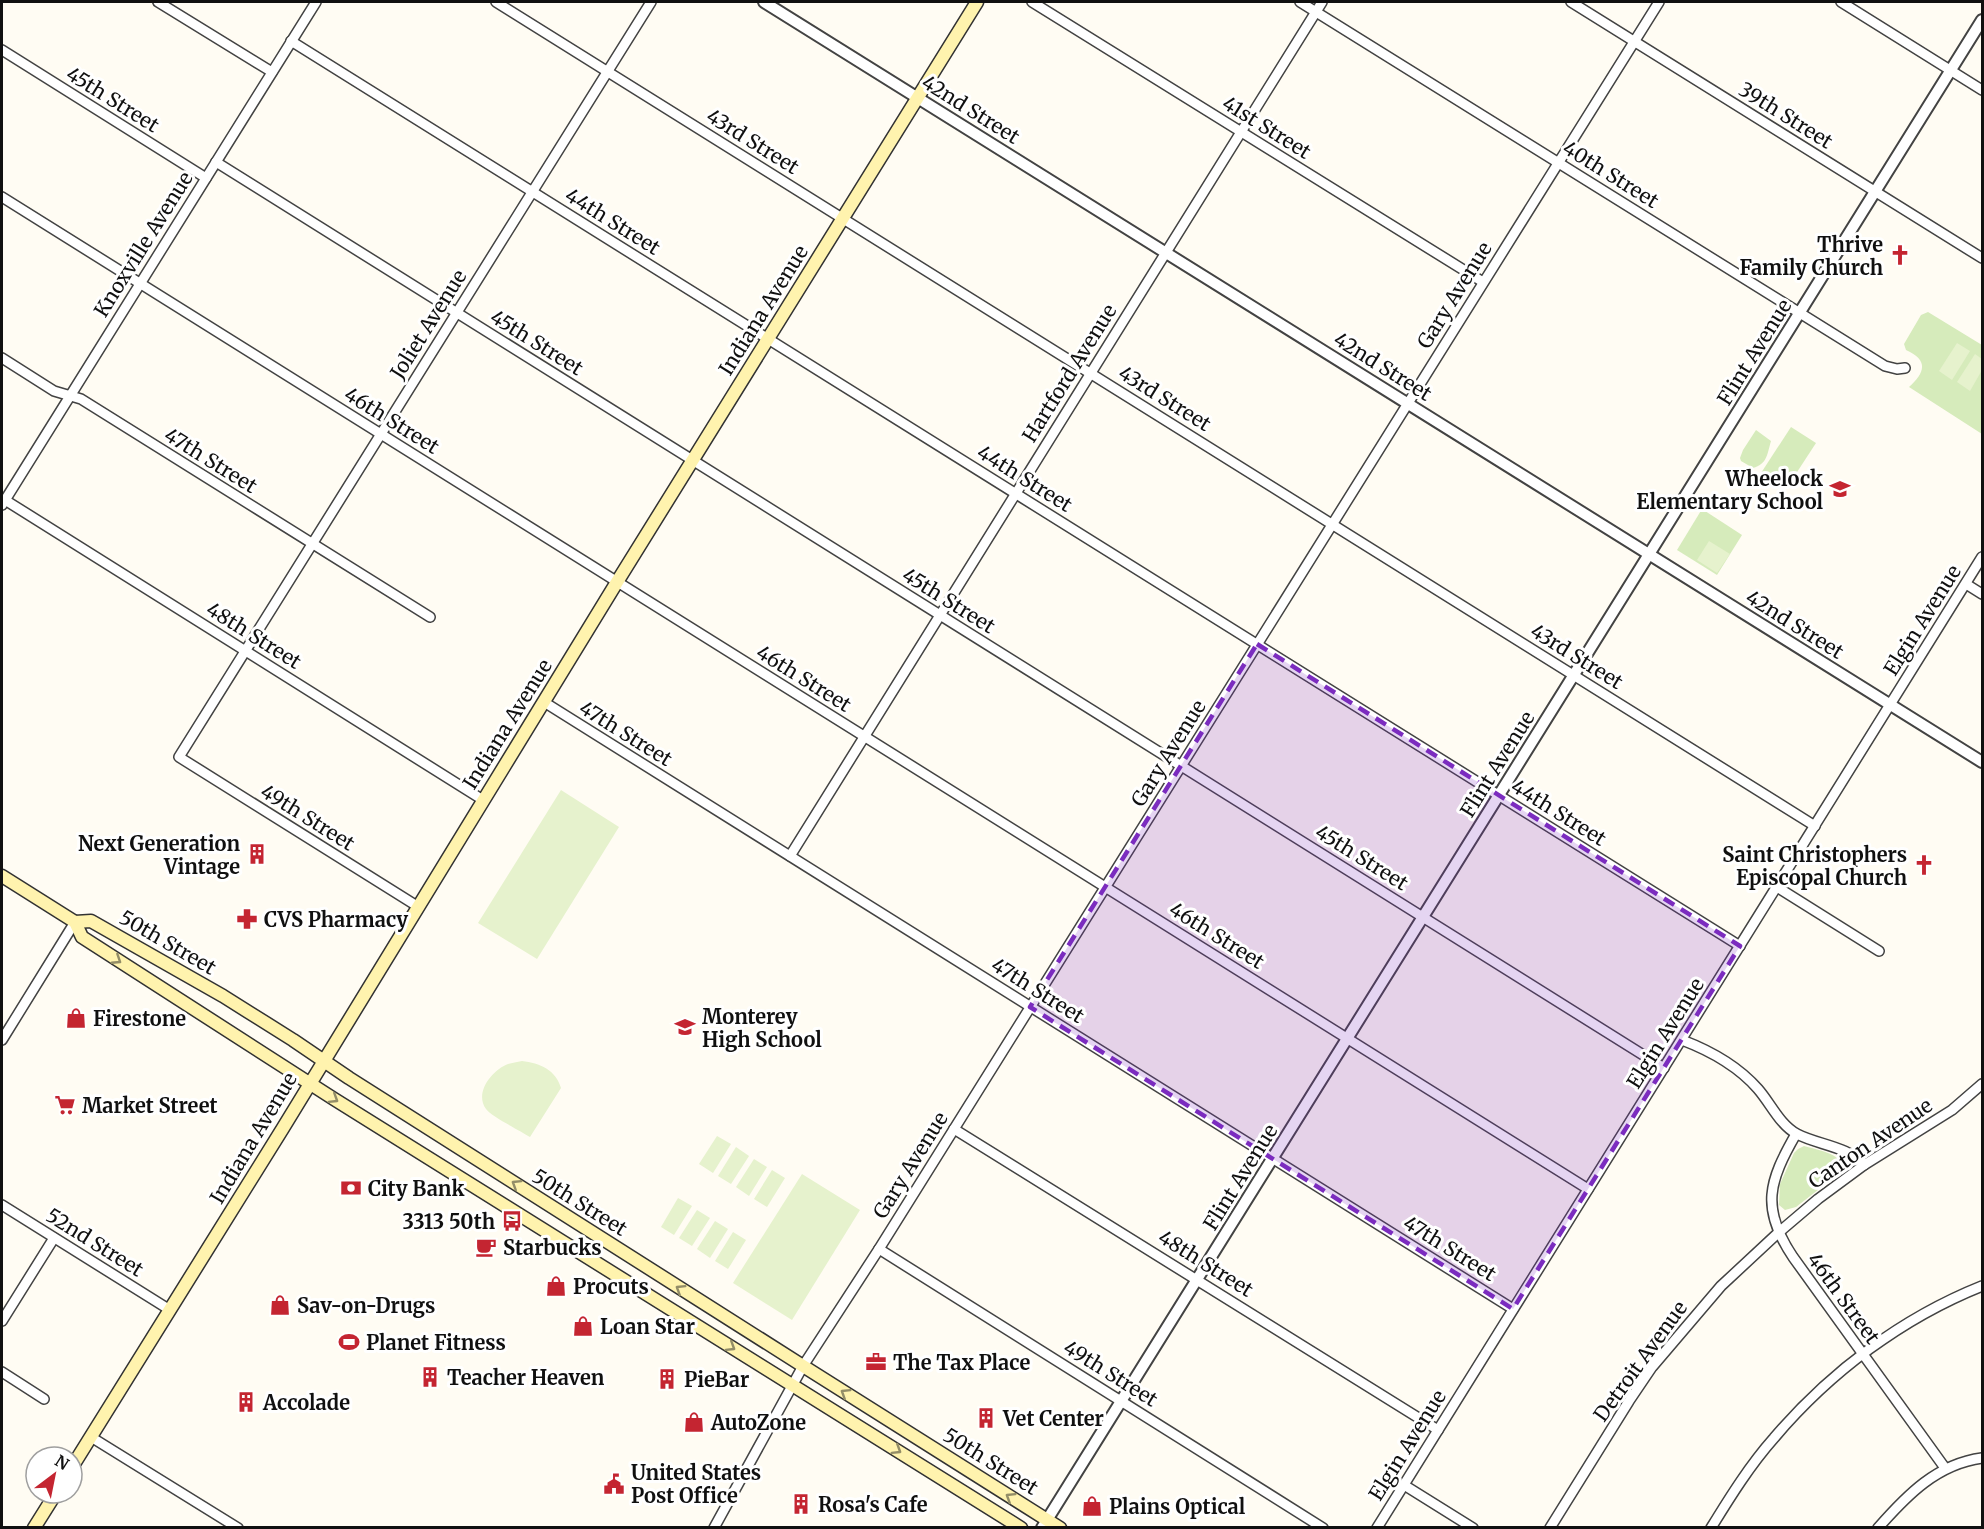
<svg xmlns="http://www.w3.org/2000/svg" width="1984" height="1529" viewBox="0 0 1984 1529" font-family="Merriweather,serif">
<style>
.green{fill:#d6ebbb}
.pitch{fill:#e6f2cd}
.lines{fill:none;stroke-linecap:round;stroke-linejoin:round}
.minor-casing{stroke:#434343;stroke-width:12}
.tertiary-casing{stroke:#434343;stroke-width:14}
.secondary-casing{stroke:#323232;stroke-width:15}
.minor{stroke:#fff;stroke-width:9}
.tertiary{stroke:#fff;stroke-width:10}
.secondary{stroke:#fff3ae;stroke-width:12}
.oneway{stroke:#938d67}
.marked{fill:#7b2cbf;fill-opacity:0.2;stroke:#7b2cbf;stroke-width:4.5;stroke-dasharray:12 8;stroke-linejoin:round}
.labels{text-anchor:middle;dominant-baseline:central;stroke-width:6;stroke-linejoin:round;paint-order:stroke}
.street-label{font-size:20px;fill:#101010;stroke:#fff}
.poi-label{font-size:20px;font-weight:bold;fill:#101010;stroke:#fff;text-anchor:start}
</style>
<rect width="100%" height="100%" fill="#fffcf3"/>
<g class="green">
<path d="M 1928,312 L 1982,345 L 1982,434 L 1909,387 C 1925,373 1929,360 1906,350 L 1904,344 L 1921,315 Z"/>
<path d="M 1791,427 L 1816,443 L 1786,489 L 1761,473 Z"/>
<path d="M 1756,430 L 1771,441 C 1767,455 1767,464 1753,468 L 1741,461 L 1740,458 L 1743,450 Z"/>
<path d="M 1702,509 L 1742,535 L 1717,575 L 1677,550 Z"/>
<path d="M 1804,1146 C 1817,1150 1848,1154 1841,1172 L 1796,1207 L 1785,1210 L 1779,1205 L 1780,1184 L 1794,1153 L 1798,1149 Z"/>
</g>
<g class="pitch">
<path d="M 1957,343 L 1970,351 L 1952,380 L 1939,371 Z"/>
<path d="M 1975,354 L 1982,359 L 1982,370 L 1970,391 L 1957,382 Z"/>
<path d="M 1709,541 L 1730,554 L 1717,573 L 1697,560 Z"/>
<path d="M 561,790 L 619,827 L 537,959 L 478,923 Z"/>
<path d="M 522,1061 C 540,1063 556,1070 561,1088 L 530,1137 C 521,1131 492,1117 486,1109 C 474,1093 492,1070 508,1064 C 512,1063 517,1062 522,1061 Z"/>
<path d="M 717,1136 L 731,1144 L 713,1173 L 699,1164 Z"/>
<path d="M 736,1147 L 749,1156 L 731,1184 L 718,1176 Z"/>
<path d="M 754,1159 L 767,1167 L 749,1196 L 736,1187 Z"/>
<path d="M 772,1170 L 785,1178 L 767,1207 L 754,1199 Z"/>
<path d="M 802,1174 L 860,1210 L 792,1320 L 733,1283 Z"/>
<path d="M 678,1198 L 692,1206 L 674,1235 L 661,1227 Z"/>
<path d="M 697,1210 L 710,1218 L 692,1246 L 679,1238 Z"/>
<path d="M 715,1221 L 728,1229 L 710,1258 L 697,1249 Z"/>
<path d="M 733,1232 L 746,1240 L 728,1269 L 715,1261 Z"/>
</g>
<g class="lines">
<g class="minor-casing">
<g id="minor">
<path d="M 158,2 L 272,72"/>
<path d="M 496,2 L 1815,826"/>
<path d="M 1032,2 L 1483,282"/>
<path d="M 1300,2 L 1885,366 L 1897,369 L 1905,368"/>
<path d="M 1571,2 L 1982,258"/>
<path d="M 1841,2 L 1982,90"/>
<path d="M 291,41 L 1740,946"/>
<path d="M 2,50 L 206,178"/>
<path d="M 216,162 L 1664,1068"/>
<path d="M 2,197 L 1588,1189"/>
<path d="M 2,358 L 54,391 L 81,399 L 430,617"/>
<path d="M 5,500 L 483,800"/>
<path d="M 2,505 L 316,2"/>
<path d="M 1966,584 L 1982,594"/>
<path d="M 544,702 L 1513,1309"/>
<path d="M 790,856 L 1322,2"/>
<path d="M 1777,887 L 1879,951"/>
<path d="M 417,906 L 179,757 L 651,2"/>
<path d="M 2,1040 L 75,922"/>
<path d="M 1682,1040 C 1711,1051 1737,1065 1758,1089 C 1771,1104 1780,1125 1797,1134 C 1818,1145 1848,1146 1864,1165"/>
<path d="M 954,1129 L 1438,1430"/>
<path d="M 1796,1134 C 1769,1181 1760,1208 1793,1257 L 1945,1468"/>
<path d="M 2,1205 L 170,1310"/>
<path d="M 879,1249 L 1323,1528"/>
<path d="M 2,1321 L 54,1238"/>
<path d="M 2,1372 L 44,1399"/>
<path d="M 91,1437 L 238,1528"/>
<path d="M 1404,1485 L 1473,1528"/>
<path d="M 714,1528 L 803,1366 L 879,1249 L 1659,2"/>
<path d="M 1377,1528 L 1982,557"/>
<path d="M 1550,1528 L 1629,1401 L 1652,1367 L 1721,1286 L 1778,1233 L 1818,1199 L 1864,1165 L 1952,1110 L 1982,1084"/>
<path d="M 1711,1528 C 1730,1497 1750,1465 1774,1438 C 1830,1372 1902,1318 1982,1286"/>
<path d="M 1878,1528 C 1907,1495 1937,1464 1982,1458"/>
</g>
</g>
<g class="tertiary-casing">
<g id="tertiary">
<path d="M 764,2 L 1982,762"/>
<path d="M 1042,1528 L 1982,20"/>
</g>
</g>
<g class="secondary-casing">
<g id="secondary">
<path d="M 2,876 L 75,922 L 82,937 L 334,1099 L 1021,1528"/>
<path d="M 75,922 L 91,921 L 223,996 L 293,1040 L 349,1078 L 803,1366 L 1060,1528"/>
<path d="M 72,1467 L 283,1128 L 617,582 L 977,2"/>
<path d="M 34,1528 L 56,1493"/>
</g>
</g>
<use href="#minor" class="minor"/>
<use href="#tertiary" class="tertiary"/>
<use href="#secondary" class="secondary"/>
</g>
<defs><path id="oneway-chevron" d="M-2-3.5L2.5 0L-2 3.5" fill="none" stroke-width="1.6" stroke-linecap="round" stroke-linejoin="round" transform="scale(1.5)"/></defs>
<g class="oneway">
<use href="#oneway-chevron" transform="translate(117 960) rotate(33)"/>
<use href="#oneway-chevron" transform="translate(334 1099) rotate(32)"/>
<use href="#oneway-chevron" transform="translate(516 1184) rotate(-148)"/>
<use href="#oneway-chevron" transform="translate(680 1289) rotate(-148)"/>
<use href="#oneway-chevron" transform="translate(731 1347) rotate(32)"/>
<use href="#oneway-chevron" transform="translate(845 1393) rotate(-148)"/>
<use href="#oneway-chevron" transform="translate(897 1450) rotate(32)"/>
<use href="#oneway-chevron" transform="translate(1010 1497) rotate(-148)"/>
</g>
<path class="marked" d="M 1257,644 L 1740,946 L 1513,1309 L 1030,1007 Z"/>
<defs>
<g id="church-bare" transform="scale(1.62)"><path d="M-1.2-6h2.4v3.5h3.3v2.4h-3.3V6h-2.4V-.1h-3.3v-2.4h3.3Z" fill="#c42531" stroke="#fff" stroke-width="2.5" paint-order="stroke"/></g>
<g id="school-bare" transform="scale(1.62)"><path d="M0-5L7-2L0 1L-7-2ZM-4 1L0 2.5L4 1V4Q0 6-4 4Z" fill="#c42531" stroke="#fff" stroke-width="2.5" paint-order="stroke"/></g>
<g id="building-bare" transform="scale(1.62)"><path d="M-4-6H4V6H1V3H-1V6H-4ZM-2.5-4.3h1.7v1.8h-1.7ZM.8-4.3h1.7v1.8H.8ZM-2.5-1h1.7V.8h-1.7ZM.8-1h1.7V.8H.8Z" fill="#c42531" stroke="#fff" stroke-width="2.5" paint-order="stroke"/></g>
<g id="pharmacy-bare" transform="scale(1.62)"><path d="M-2-6h4v4h4v4h-4v4h-4v-4h-4v-4h4Z" fill="#c42531" stroke="#fff" stroke-width="2.5" paint-order="stroke"/></g>
<g id="shop-bare" transform="scale(1.62)"><path d="M-5-2.5h2.3a2.7 3.5 0 0 1 5.4 0H5L5.5 6h-11ZM-1.5-2.5h3a1.5 2.3 0 0 0-3 0Z" fill="#c42531" stroke="#fff" stroke-width="2.5" paint-order="stroke"/></g>
<g id="supermarket-bare" transform="scale(1.62)"><path d="M-6-5.5h2.5l.6 2H6L4.5 2H-2.5L-4.4-4H-6ZM-1.5 3.2a1.3 1.3 0 1 0 .1 0ZM3 3.2a1.3 1.3 0 1 0 .1 0Z" fill="#c42531" stroke="#fff" stroke-width="2.5" paint-order="stroke"/></g>
<g id="bank-bare" transform="scale(1.62)"><path d="M-6-4H6V4H-6ZM0-2.3a2.3 2.3 0 1 0 0 4.6a2.3 2.3 0 1 0 0-4.6Z" fill="#c42531" stroke="#fff" stroke-width="2.5" paint-order="stroke"/></g>
<g id="bus-bare" transform="scale(1.62)"><path d="M-5-6H5V4H4V6H2V4H-2V6H-4V4H-5ZM-3.5-4V0h7V-4ZM-3.5 1.2v1.5H-2V1.2ZM2 1.2v1.5H3.5V1.2Z" fill="#c42531" stroke="#fff" stroke-width="2.5" paint-order="stroke"/></g>
<g id="cafe-bare" transform="scale(1.62)"><path d="M-5.5-4.5H6V0H3Q3 3.5 0 3.5H-2.5Q-5.5 3.5-5.5 0ZM3-3.2v2h1.7v-2ZM-6 4.5H4V6H-6Z" fill="#c42531" stroke="#fff" stroke-width="2.5" paint-order="stroke"/></g>
<g id="stadium-bare" transform="scale(1.62)"><path d="M0-5a6.5 5 0 1 0 0 10a6.5 5 0 1 0 0-10ZM-3.5-1.8h7v3.6h-7Z" fill="#c42531" stroke="#fff" stroke-width="2.5" paint-order="stroke"/></g>
<g id="office-bare" transform="scale(1.62)"><path d="M-6-3h4V-5.5h4V-3h4V5H-6ZM-1-4.5V-3h2v-1.5ZM-6 0V1H6V0Z" fill="#c42531" stroke="#fff" stroke-width="2.5" paint-order="stroke"/></g>
<g id="civic-bare" transform="scale(1.62)"><path d="M-.6-6.5H3V-4.5H.6V-3L4-1V1h2V6H-6V1h2V-1L-.6-3ZM-1.2 2.5V6h2.4V2.5Z" fill="#c42531" stroke="#fff" stroke-width="2.5" paint-order="stroke"/></g>
</defs>
<g fill-rule="evenodd">
<use href="#church-bare" x="1900" y="255"/>
<use href="#school-bare" x="1840" y="489"/>
<use href="#building-bare" x="257" y="854"/>
<use href="#church-bare" x="1924" y="865"/>
<use href="#pharmacy-bare" x="247" y="919"/>
<use href="#shop-bare" x="76" y="1018"/>
<use href="#school-bare" x="685" y="1027"/>
<use href="#supermarket-bare" x="65" y="1105"/>
<use href="#bank-bare" x="351" y="1188"/>
<use href="#bus-bare" x="512" y="1221"/>
<use href="#cafe-bare" x="486" y="1247"/>
<use href="#shop-bare" x="556" y="1286"/>
<use href="#shop-bare" x="280" y="1305"/>
<use href="#shop-bare" x="583" y="1326"/>
<use href="#stadium-bare" x="349" y="1342"/>
<use href="#office-bare" x="876" y="1362"/>
<use href="#building-bare" x="430" y="1377"/>
<use href="#building-bare" x="667" y="1379"/>
<use href="#building-bare" x="246" y="1402"/>
<use href="#building-bare" x="986" y="1418"/>
<use href="#shop-bare" x="694" y="1422"/>
<use href="#civic-bare" x="614" y="1484"/>
<use href="#building-bare" x="801" y="1504"/>
<use href="#shop-bare" x="1092" y="1506"/>
</g>
<g class="labels">
<g class="street-label">
<text transform="translate(113 99) rotate(32)">45th Street</text>
<text transform="translate(971 109) rotate(32)">42nd Street</text>
<text transform="translate(1786 115) rotate(32)">39th Street</text>
<text transform="translate(1267 127) rotate(32)">41st Street</text>
<text transform="translate(753 141) rotate(32)">43rd Street</text>
<text transform="translate(1611 174) rotate(32)">40th Street</text>
<text transform="translate(613 221) rotate(32)">44th Street</text>
<text transform="translate(143 244) rotate(-58)">Knoxville Avenue</text>
<text transform="translate(1454 295) rotate(-58)">Gary Avenue</text>
<text transform="translate(763 310) rotate(-58)">Indiana Avenue</text>
<text transform="translate(428 324) rotate(-58)">Joliet Avenue</text>
<text transform="translate(537 342) rotate(32)">45th Street</text>
<text transform="translate(1754 352) rotate(-58)">Flint Avenue</text>
<text transform="translate(1383 366) rotate(32)">42nd Street</text>
<text transform="translate(1069 373) rotate(-58)">Hartford Avenue</text>
<text transform="translate(1165 398) rotate(32)">43rd Street</text>
<text transform="translate(392 420) rotate(32)">46th Street</text>
<text transform="translate(211 460) rotate(32)">47th Street</text>
<text transform="translate(1025 478) rotate(32)">44th Street</text>
<text transform="translate(949 600) rotate(32)">45th Street</text>
<text transform="translate(1922 620) rotate(-58)">Elgin Avenue</text>
<text transform="translate(1795 624) rotate(32)">42nd Street</text>
<text transform="translate(254 635) rotate(32)">48th Street</text>
<text transform="translate(1577 656) rotate(32)">43rd Street</text>
<text transform="translate(804 678) rotate(32)">46th Street</text>
<text transform="translate(507 724) rotate(-58)">Indiana Avenue</text>
<text transform="translate(626 733) rotate(32)">47th Street</text>
<text transform="translate(1168 753) rotate(-58)">Gary Avenue</text>
<text transform="translate(1497 764) rotate(-58)">Flint Avenue</text>
<text transform="translate(1559 812) rotate(32)">44th Street</text>
<text transform="translate(308 817) rotate(32)">49th Street</text>
<text transform="translate(1362 857) rotate(32)">45th Street</text>
<text transform="translate(1217 935) rotate(32)">46th Street</text>
<text transform="translate(168 942) rotate(30)">50th Street</text>
<text transform="translate(1038 990) rotate(32)">47th Street</text>
<text transform="translate(1665 1033) rotate(-58)">Elgin Avenue</text>
<text transform="translate(253 1138) rotate(-59)">Indiana Avenue</text>
<text transform="translate(1870 1143) rotate(-34)">Canton Avenue</text>
<text transform="translate(910 1165) rotate(-58)">Gary Avenue</text>
<text transform="translate(1240 1177) rotate(-58)">Flint Avenue</text>
<text transform="translate(580 1202) rotate(32)">50th Street</text>
<text transform="translate(95 1242) rotate(32)">52nd Street</text>
<text transform="translate(1450 1248) rotate(32)">47th Street</text>
<text transform="translate(1206 1263) rotate(32)">48th Street</text>
<text transform="translate(1844 1298) rotate(54)">46th Street</text>
<text transform="translate(1640 1361) rotate(-54)">Detroit Avenue</text>
<text transform="translate(1111 1373) rotate(32)">49th Street</text>
<text transform="translate(1407 1445) rotate(-58)">Elgin Avenue</text>
<text transform="translate(991 1461) rotate(32)">50th Street</text>
</g>
<g class="poi-label">
<text x="1883" y="244" text-anchor="end">Thrive<tspan x="1883" dy="23">Family Church</tspan></text>
<text x="1823" y="478" text-anchor="end">Wheelock<tspan x="1823" dy="23">Elementary School</tspan></text>
<text x="240" y="843" text-anchor="end">Next Generation<tspan x="240" dy="23">Vintage</tspan></text>
<text x="1907" y="854" text-anchor="end">Saint Christophers<tspan x="1907" dy="23">Episcopal Church</tspan></text>
<text x="264" y="919">CVS Pharmacy</text>
<text x="702" y="1016">Monterey<tspan x="702" dy="23">High School</tspan></text>
<text x="93" y="1018">Firestone</text>
<text x="82" y="1105">Market Street</text>
<text x="368" y="1188">City Bank</text>
<text x="495" y="1221" text-anchor="end">3313 50th</text>
<text x="503" y="1247">Starbucks</text>
<text x="573" y="1286">Procuts</text>
<text x="297" y="1305">Sav-on-Drugs</text>
<text x="600" y="1326">Loan Star</text>
<text x="366" y="1342">Planet Fitness</text>
<text x="893" y="1362">The Tax Place</text>
<text x="447" y="1377">Teacher Heaven</text>
<text x="684" y="1379">PieBar</text>
<text x="263" y="1402">Accolade</text>
<text x="1003" y="1418">Vet Center</text>
<text x="711" y="1422">AutoZone</text>
<text x="631" y="1472">United States<tspan x="631" dy="23">Post Office</tspan></text>
<text x="818" y="1504">Rosa's Cafe</text>
<text x="1109" y="1506">Plains Optical</text>
</g>
</g>
<rect width="1984" height="1529" fill="none" stroke="#101010" stroke-width="6"/>
<g transform="translate(54 1475) rotate(32)"><circle r="28" fill="#ffffff" stroke="#9f9f9f" stroke-width="1.5"/>
<path d="M0-4.5L10 22L0 15L-10 22Z" fill="#c42531"/>
<text y="-9" font-size="16" font-weight="bold" text-anchor="middle" fill="#101010">N</text>
</g>
</svg>
